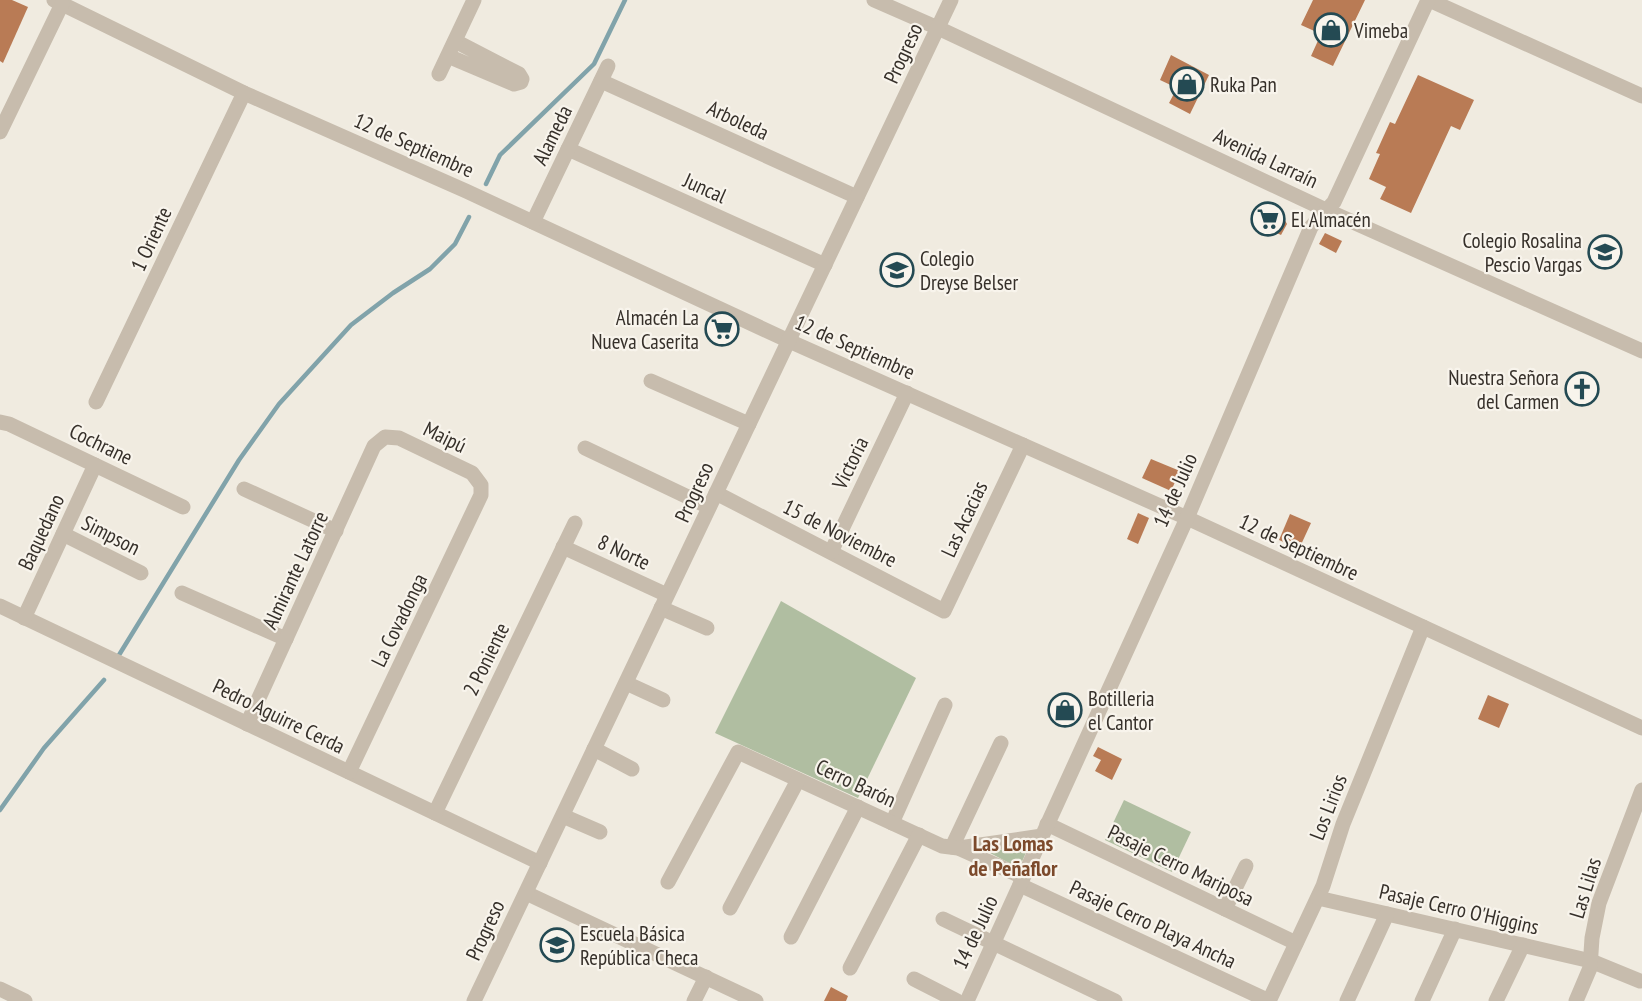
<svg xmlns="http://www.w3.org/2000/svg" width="1642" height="1001" viewBox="0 0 1642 1001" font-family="'PT Sans Narrow',sans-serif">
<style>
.green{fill:#b0bea1}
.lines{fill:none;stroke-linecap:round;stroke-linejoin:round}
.stream{stroke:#81a3aa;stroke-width:4.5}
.building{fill:#b97b55}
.minor{stroke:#c7bcad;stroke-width:15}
.labels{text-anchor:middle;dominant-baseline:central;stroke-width:4.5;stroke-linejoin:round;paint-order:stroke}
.poi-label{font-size:21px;fill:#36302a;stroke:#f8f4ec;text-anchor:start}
.street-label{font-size:21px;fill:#36302a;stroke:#f8f4ec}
.neighbourhood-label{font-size:22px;font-weight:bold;fill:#7c4a2c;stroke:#f8f4ec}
</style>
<rect width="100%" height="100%" fill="#f0ebe0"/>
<g class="green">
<path d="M 781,601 L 916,678 L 858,798 L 715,733 Z"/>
<path d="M 1124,800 L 1191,832 L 1172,872 L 1105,840 Z"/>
<path d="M 1030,844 L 1019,868 L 988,852 Z"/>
</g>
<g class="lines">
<g class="stream">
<path d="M 486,184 L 500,155 L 594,64 L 625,0"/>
<path d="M 119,655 L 239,460 L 279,404 L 351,325 L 393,293 L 430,269 L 455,244 L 469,217"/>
<path d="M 0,810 L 44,748 L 104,680"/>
</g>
</g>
<g class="building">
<path d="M 0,0 L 12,0 L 28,7 L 3,63 L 0,61 Z"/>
<path d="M 1313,0 L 1365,0 L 1333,66 L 1311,56 L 1321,34 L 1301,25 Z"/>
<path d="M 1171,55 L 1209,75 L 1190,114 L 1169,103 L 1177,88 L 1160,80 Z"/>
<path d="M 1418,75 L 1474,100 L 1460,130 L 1451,126 L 1411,213 L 1380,199 L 1386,187 L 1369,179 L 1380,154 L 1376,153 L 1390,122 L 1395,124 Z"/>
<path d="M 1259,206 L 1283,217 L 1287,224 L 1281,235 L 1252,221 Z"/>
<path d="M 1325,233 L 1342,241 L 1336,253 L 1319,244 Z"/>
<path d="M 1151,459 L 1180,471 L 1171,491 L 1142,478 Z"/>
<path d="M 1138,513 L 1149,518 L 1138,544 L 1127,539 Z"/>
<path d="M 1290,514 L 1311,523 L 1299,549 L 1279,540 Z"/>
<path d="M 1488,695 L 1509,704 L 1499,728 L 1478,719 Z"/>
<path d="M 1063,698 L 1076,704 L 1068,723 L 1055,717 Z"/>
<path d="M 1098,747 L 1122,759 L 1112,780 L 1095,771 L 1101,760 L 1093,756 Z"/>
<path d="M 831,987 L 848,996 L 846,1001 L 824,1001 Z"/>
</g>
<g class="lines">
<g class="minor">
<path d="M 54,0 L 244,93 L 466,191 L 789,341 L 1187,518 L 1642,728"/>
<path d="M 874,0 L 938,28 L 1326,210 L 1642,351"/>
<path d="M 1429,0 L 1642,96"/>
<path d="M 448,56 L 514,84 L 521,82 L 522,79 L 519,74 L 455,41"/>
<path d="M 439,74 L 474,0"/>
<path d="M 601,81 L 857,197"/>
<path d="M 0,132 L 62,4"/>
<path d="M 568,149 L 825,265"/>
<path d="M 533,222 L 608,66"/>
<path d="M 651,381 L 749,424"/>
<path d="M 96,402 L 244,93"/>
<path d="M 0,422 L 9,424 L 183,507"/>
<path d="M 585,448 L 709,507"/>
<path d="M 244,489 L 336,531"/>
<path d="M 716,493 L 944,611 L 1023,445"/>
<path d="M 63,534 L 141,573"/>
<path d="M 563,547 L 667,595"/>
<path d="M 831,552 L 907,393"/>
<path d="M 182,593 L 286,639"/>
<path d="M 0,606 L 540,863"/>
<path d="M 661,608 L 707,628"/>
<path d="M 24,618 L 95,465"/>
<path d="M 626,683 L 663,700"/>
<path d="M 247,724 L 374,446 L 385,437 L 399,438 L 472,473 L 481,485 L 481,495 L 349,772"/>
<path d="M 594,749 L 632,769"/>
<path d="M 435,813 L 575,523"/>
<path d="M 563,816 L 600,832"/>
<path d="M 892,823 L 945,705"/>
<path d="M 1047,824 L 1296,943"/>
<path d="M 952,847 L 1001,743"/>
<path d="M 959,848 L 1042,836"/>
<path d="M 668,882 L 738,752 L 942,846 L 958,848 L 1023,877"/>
<path d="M 1020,885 L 1269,1001 L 1323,886 L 1343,824 L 1423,627"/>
<path d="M 526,893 L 756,1001"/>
<path d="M 1318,898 L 1591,961 L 1640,981"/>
<path d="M 730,908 L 798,780"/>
<path d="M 1225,909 L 1246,866"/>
<path d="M 943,919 L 1115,1001"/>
<path d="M 791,937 L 858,807"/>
<path d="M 850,968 L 919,835"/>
<path d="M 914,979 L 957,1001"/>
<path d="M 0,989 L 25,1001"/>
<path d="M 474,1001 L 951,0"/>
<path d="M 694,1001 L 706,977"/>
<path d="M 967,1001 L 1187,518 L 1311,227 L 1334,202 L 1428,0"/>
<path d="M 1347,1001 L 1387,914"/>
<path d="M 1422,1001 L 1455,929"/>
<path d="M 1496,1001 L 1523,945"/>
<path d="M 1576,1001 L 1590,968 L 1592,938 L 1599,903 L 1642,790"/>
</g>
</g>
<defs>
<g id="shop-ring" transform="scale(1.725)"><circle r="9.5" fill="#f8f4ec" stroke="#244a53" stroke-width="1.5"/><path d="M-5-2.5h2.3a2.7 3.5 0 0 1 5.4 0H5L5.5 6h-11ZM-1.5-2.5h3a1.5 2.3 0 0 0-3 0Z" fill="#244a53"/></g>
<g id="supermarket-ring" transform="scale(1.725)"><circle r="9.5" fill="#f8f4ec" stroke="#244a53" stroke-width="1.5"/><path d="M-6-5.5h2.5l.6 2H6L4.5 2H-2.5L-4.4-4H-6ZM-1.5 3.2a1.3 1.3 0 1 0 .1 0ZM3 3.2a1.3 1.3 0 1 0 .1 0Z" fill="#244a53"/></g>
<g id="school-ring" transform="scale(1.725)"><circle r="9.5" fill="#f8f4ec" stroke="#244a53" stroke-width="1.5"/><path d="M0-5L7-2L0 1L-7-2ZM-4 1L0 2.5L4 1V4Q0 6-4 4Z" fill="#244a53"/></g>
<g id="church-ring" transform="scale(1.725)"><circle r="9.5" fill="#f8f4ec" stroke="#244a53" stroke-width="1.5"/><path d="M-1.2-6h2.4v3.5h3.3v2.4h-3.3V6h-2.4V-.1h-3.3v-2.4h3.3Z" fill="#244a53"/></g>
</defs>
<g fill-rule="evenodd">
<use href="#shop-ring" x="1331" y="30"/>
<use href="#shop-ring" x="1187" y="84"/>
<use href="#supermarket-ring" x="1268" y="219"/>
<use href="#school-ring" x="1605" y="252"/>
<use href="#school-ring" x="897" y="270"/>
<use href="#supermarket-ring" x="722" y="329"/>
<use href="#church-ring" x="1582" y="389"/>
<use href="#shop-ring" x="1065" y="710"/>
<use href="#school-ring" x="557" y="945"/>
</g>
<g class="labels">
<g class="poi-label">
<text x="1354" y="30">Vimeba</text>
<text x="1210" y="84">Ruka Pan</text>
<text x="1291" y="219">El Almacén</text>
<text x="1582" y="240" text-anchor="end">Colegio Rosalina<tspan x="1582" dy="24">Pescio Vargas</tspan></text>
<text x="920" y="258">Colegio<tspan x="920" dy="24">Dreyse Belser</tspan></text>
<text x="699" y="317" text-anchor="end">Almacén La<tspan x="699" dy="24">Nueva Caserita</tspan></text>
<text x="1559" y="377" text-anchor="end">Nuestra Señora<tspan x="1559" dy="24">del Carmen</tspan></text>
<text x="1088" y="698">Botilleria<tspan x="1088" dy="24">el Cantor</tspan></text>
<text x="580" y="933">Escuela Básica<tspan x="580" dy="24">República Checa</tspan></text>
</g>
<g class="street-label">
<text transform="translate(903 53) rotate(-65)">Progreso</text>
<text transform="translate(738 120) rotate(25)">Arboleda</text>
<text transform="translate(552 135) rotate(-64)">Alameda</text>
<text transform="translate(414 145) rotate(24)">12 de Septiembre</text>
<text transform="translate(1266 158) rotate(25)">Avenida Larraín</text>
<text transform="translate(705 188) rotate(24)">Juncal</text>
<text transform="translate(151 239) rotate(-65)">1 Oriente</text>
<text transform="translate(855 347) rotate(24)">12 de Septiembre</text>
<text transform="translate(445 437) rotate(26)">Maipú</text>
<text transform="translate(101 444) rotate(26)">Cochrane</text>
<text transform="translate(850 463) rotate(-64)">Victoria</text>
<text transform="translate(1175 490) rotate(-66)">14 de Julio</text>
<text transform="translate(694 492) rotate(-65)">Progreso</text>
<text transform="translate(964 519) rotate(-65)">Las Acacias</text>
<text transform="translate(41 532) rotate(-65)">Baquedano</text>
<text transform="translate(840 533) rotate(27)">15 de Noviembre</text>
<text transform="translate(111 535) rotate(27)">Simpson</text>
<text transform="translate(1299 547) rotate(25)">12 de Septiembre</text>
<text transform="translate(624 552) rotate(25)">8 Norte</text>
<text transform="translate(295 570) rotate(-65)">Almirante Latorre</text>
<text transform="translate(399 620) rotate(-64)">La Covadonga</text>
<text transform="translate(486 659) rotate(-64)">2 Poniente</text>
<text transform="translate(279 716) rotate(26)">Pedro Aguirre Cerda</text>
<text transform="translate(856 783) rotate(25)">Cerro Barón</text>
<text transform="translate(1328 807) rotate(-69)">Los Lirios</text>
<text transform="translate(1181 865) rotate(26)">Pasaje Cerro Mariposa</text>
<text transform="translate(1585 888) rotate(-73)">Las Lilas</text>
<text transform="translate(1459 909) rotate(13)">Pasaje Cerro O'Higgins</text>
<text transform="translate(1153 924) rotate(25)">Pasaje Cerro Playa Ancha</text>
<text transform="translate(485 930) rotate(-65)">Progreso</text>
<text transform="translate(975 932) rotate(-65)">14 de Julio</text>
</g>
<g class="neighbourhood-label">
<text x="1013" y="843">Las Lomas<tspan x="1013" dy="25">de Peñaflor</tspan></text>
</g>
</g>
</svg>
